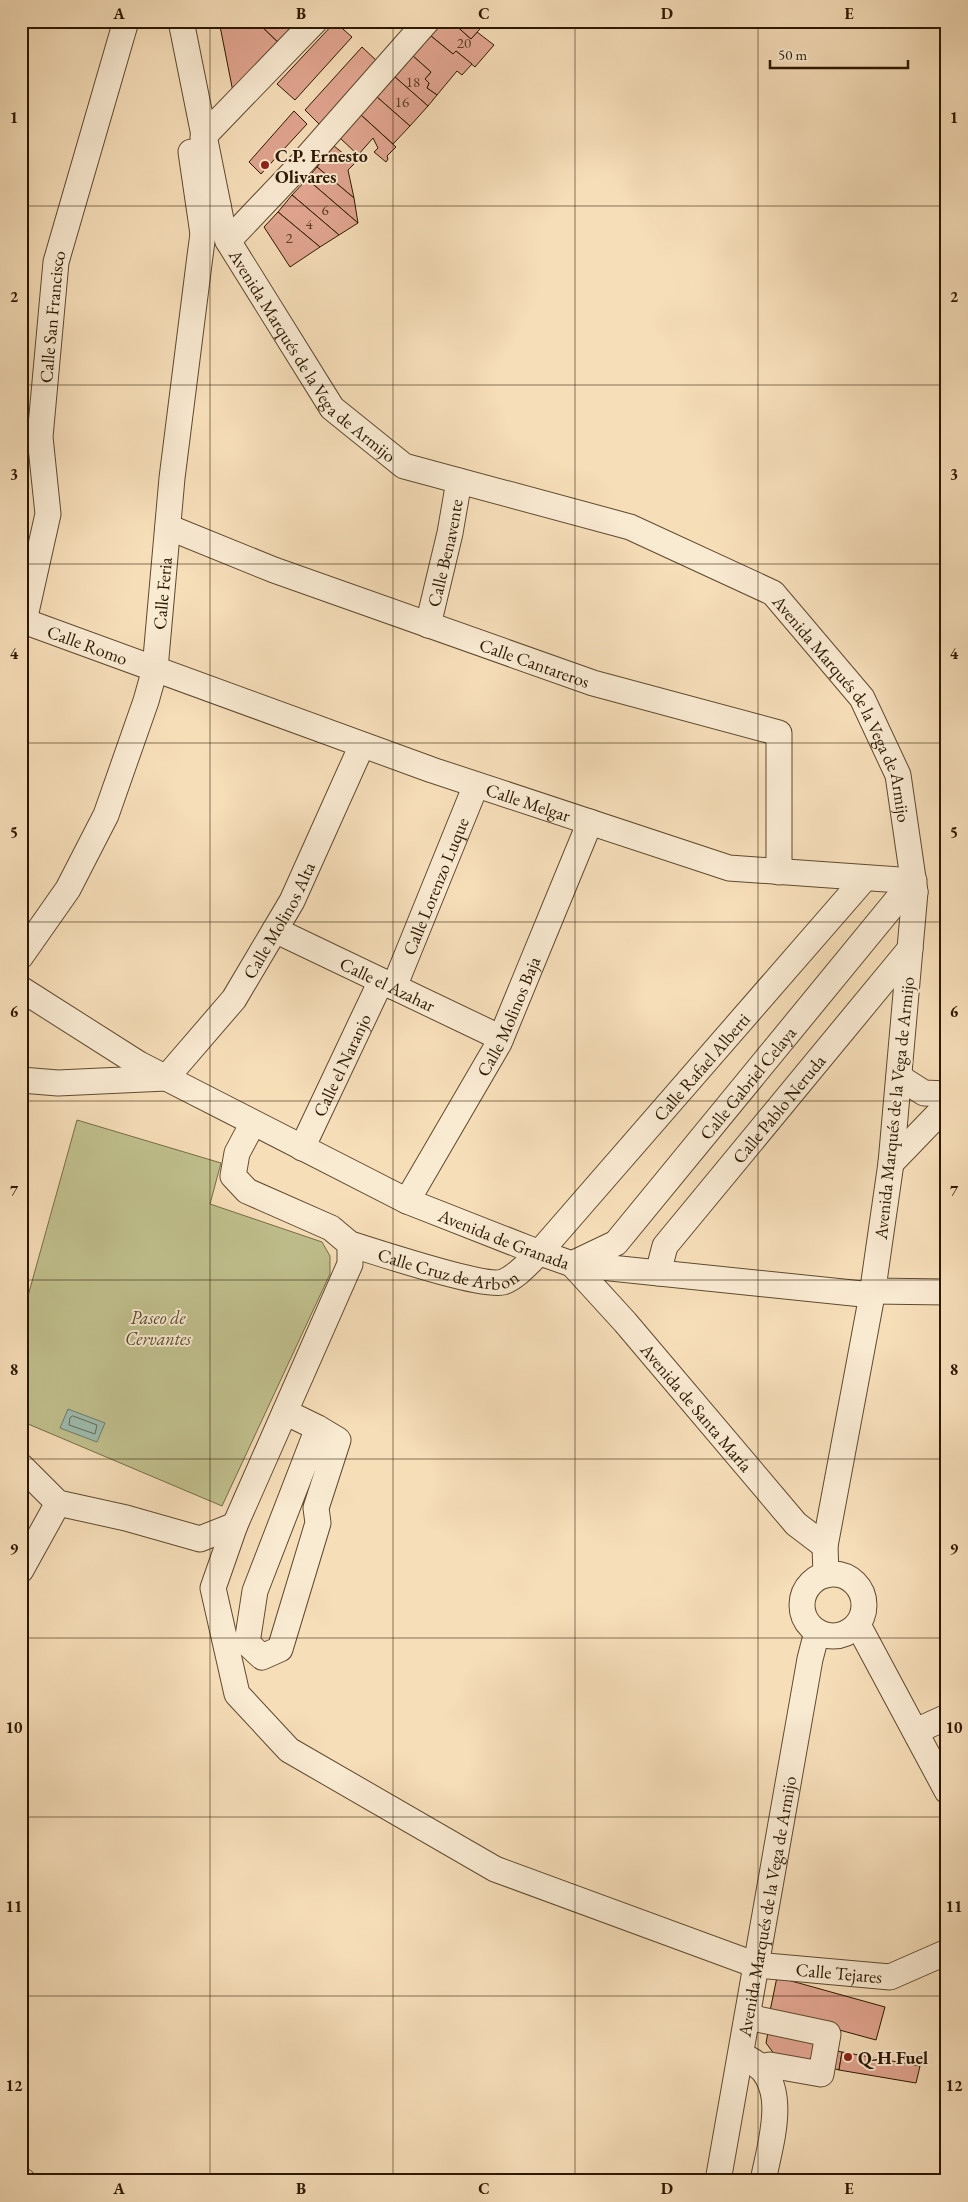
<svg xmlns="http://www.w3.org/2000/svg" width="968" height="2202" viewBox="0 0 968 2202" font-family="'EB Garamond',serif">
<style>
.green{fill:#c0c08d;stroke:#766c46}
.water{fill:#9dbcae;stroke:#707a68}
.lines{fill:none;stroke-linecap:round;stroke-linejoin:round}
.shore{stroke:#656a57;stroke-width:1}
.building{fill:#e1a590;stroke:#2d1800}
.minor-casing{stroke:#5f4a2e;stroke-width:27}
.minor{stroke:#f9ead2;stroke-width:25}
.grid{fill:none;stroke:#2d1800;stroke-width:1;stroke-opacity:0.55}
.poi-dot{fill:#8f2418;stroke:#f9ead2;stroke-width:2}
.labels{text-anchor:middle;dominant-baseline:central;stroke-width:4;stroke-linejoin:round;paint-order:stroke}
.number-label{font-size:15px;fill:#5a3b24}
.poi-label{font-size:18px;font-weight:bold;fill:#2d1800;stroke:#f9ead2;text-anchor:start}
.street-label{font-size:18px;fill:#2d1800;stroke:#f9ead2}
.park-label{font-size:18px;font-style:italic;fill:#594a2a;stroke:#f9ead2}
.neatline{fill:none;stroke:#2d1800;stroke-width:2}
.grid-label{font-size:16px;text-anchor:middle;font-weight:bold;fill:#2d1800}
</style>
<rect width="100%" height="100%" fill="#f6deb9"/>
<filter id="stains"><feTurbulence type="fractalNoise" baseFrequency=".004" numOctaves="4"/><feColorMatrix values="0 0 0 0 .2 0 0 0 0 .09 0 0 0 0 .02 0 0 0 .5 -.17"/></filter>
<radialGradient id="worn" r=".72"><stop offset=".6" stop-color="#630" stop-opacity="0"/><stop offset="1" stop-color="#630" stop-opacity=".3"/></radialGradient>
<path class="green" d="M 77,1120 L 221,1163 L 210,1204 L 322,1242 L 330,1256 L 330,1274 L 222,1506 L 21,1421 L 21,1321 Z"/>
<path class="water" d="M 68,1409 L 105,1423 L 97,1442 L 60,1428 Z"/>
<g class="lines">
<path class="shore" d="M 73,1416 L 97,1425 L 95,1434 L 69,1425 L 70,1418 Z"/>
</g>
<g class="building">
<path d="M 219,21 L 256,21 L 282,46 L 234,97 Z"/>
<path d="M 256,21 L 280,21 L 291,32 L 280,44 Z"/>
<path d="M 280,21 L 301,21 L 291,32 Z"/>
<path d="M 442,21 L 451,21 L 471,39 L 477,32 L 494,45 L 475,67 L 456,51 L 453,54 L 431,36 Z"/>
<path d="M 451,21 L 487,21 L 471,39 Z"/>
<path d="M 335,22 L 352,37 L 295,100 L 277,84 Z"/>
<path d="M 431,36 L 453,54 L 456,51 L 472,64 L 462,75 L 457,71 L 437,95 L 427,88 L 429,83 L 425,79 L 431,72 L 413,56 Z"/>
<path d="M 362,47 L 377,61 L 320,125 L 305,110 Z"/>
<path d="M 413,56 L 431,72 L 425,79 L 429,83 L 427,88 L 437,95 L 428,106 L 395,77 Z"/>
<path d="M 395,77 L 428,106 L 410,126 L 377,97 Z"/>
<path d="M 377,97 L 410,126 L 393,144 L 361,115 Z"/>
<path d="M 294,111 L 307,124 L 261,174 L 249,162 Z"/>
<path d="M 361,115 L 396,147 L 387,156 L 388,159 L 386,162 L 374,152 L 378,148 L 373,138 L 358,155 L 340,138 Z"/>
<path d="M 334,146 L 355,163 L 348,170 L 354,198 L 317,167 Z"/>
<path d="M 317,167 L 354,198 L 358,223 L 307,179 Z"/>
<path d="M 307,179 L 358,223 L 339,235 L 292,195 Z"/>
<path d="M 292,195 L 339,235 L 320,247 L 278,212 Z"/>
<path d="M 278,212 L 320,247 L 290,267 L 264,227 Z"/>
<path d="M 777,1977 L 885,2007 L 876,2040 L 770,2011 Z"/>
<path d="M 769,2027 L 839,2030 L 830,2072 L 789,2074 L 766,2043 Z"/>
<path d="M 831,2050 L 842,2052 L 839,2070 L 828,2067 Z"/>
<path d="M 842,2052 L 920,2066 L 916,2083 L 839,2070 Z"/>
</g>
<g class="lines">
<g class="minor-casing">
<g id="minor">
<path id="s1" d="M 181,21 L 221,220 L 228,241 L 332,408 L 404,466 L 630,527 L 773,593 L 862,698 L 898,775 L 915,892 L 891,1163 L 872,1295 L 825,1546 L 826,1575"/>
<path d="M 203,137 L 315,21"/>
<path d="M 191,152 L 203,234"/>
<path d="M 228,241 L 302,163 L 427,21"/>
<path id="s2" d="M 168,527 L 274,570 L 593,683 L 779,733 L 779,872"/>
<path id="s3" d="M 21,620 L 432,770 L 729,868 L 914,881"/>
<path id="s4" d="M 24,621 L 48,514 L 40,437 L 56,262 L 126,21"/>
<path id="s5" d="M 428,625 L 450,533 L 459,481"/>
<path id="s6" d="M 275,930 L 501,1038"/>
<path id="s7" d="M 21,956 L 68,889 L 106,815 L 146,701 L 155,669 L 172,478 L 200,256 L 203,234 L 218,205"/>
<path id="s8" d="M 394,987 L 476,785"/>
<path id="s9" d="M 21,989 L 139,1064 L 407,1201 L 532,1250 L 572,1264 L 872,1295"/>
<path d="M 899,1077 L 924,1093 L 947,1094"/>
<path id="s10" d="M 166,1078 L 234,999 L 292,901 L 362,745"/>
<path d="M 21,1080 L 58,1083 L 166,1078"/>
<path id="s11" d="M 253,1123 L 237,1153 L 233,1176 L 247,1191 L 331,1228 L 350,1244 L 350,1264 L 235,1525 L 213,1588 L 237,1694 L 289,1750 L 495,1869 L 756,1965 L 890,1977 L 947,1952"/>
<path id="s12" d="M 302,1148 L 381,981"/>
<path d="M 891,1163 L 947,1105"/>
<path id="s13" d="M 407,1201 L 499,1043 L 590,822"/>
<path id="s14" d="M 350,1244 C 376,1252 484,1288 503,1282 C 517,1277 529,1262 539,1253 L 865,878"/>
<path id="s15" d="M 572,1264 L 616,1243 L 897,900 L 915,892"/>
<path id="s16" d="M 572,1264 L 625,1322 L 796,1524 L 825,1546"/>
<path id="s17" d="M 658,1273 L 665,1246 L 910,949"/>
<path d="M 873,1291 L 947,1292"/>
<path d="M 285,1412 L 318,1428 L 338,1440 L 316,1508 L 318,1523 L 280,1649 L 262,1657 L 247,1643 L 255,1591 L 318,1428"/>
<path d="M 21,1466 L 58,1503 L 126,1518 L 200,1539 L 235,1525"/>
<path d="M 21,1570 L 58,1503"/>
<circle cx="833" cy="1605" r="31"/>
<path d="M 858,1625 L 947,1791"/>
<path d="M 916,1731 L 947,1717"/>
<path d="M 748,2017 L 828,2034 L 821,2074 L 770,2065 L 759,2067"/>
<path d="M 749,2059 C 792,2082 770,2144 763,2181"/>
<path d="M 21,2180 L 23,2181"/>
<path id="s18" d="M 718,2181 L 810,1659 L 817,1632"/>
</g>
</g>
<use href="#minor" class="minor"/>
</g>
<path class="grid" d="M 210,21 L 210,2181M 393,21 L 393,2181M 575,21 L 575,2181M 758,21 L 758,2181M 21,206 L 947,206M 21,385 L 947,385M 21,564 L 947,564M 21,743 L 947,743M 21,922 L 947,922M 21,1101 L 947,1101M 21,1280 L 947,1280M 21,1459 L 947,1459M 21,1638 L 947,1638M 21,1817 L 947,1817M 21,1996 L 947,1996"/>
<g class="poi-dot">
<circle cx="265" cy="165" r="5"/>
<circle cx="848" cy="2057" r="5"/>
</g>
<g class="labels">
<g class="number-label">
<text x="464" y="42">20</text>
<text x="413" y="81">18</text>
<text x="402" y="101">16</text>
<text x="325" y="209">6</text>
<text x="309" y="223">4</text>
<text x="289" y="237">2</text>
</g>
<g class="poi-label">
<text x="275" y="155">C.P. Ernesto<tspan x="275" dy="21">Olivares</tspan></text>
<text x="858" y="2057">Q-H Fuel</text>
</g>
<g class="street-label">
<text stroke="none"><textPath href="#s4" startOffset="308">Calle San Francisco</textPath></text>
<text stroke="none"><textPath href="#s1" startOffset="369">Avenida Marqués de la Vega de Armijo</textPath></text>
<text stroke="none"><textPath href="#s5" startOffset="74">Calle Benavente</textPath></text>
<text stroke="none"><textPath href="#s7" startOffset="395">Calle Feria</textPath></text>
<text stroke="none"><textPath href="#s3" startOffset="71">Calle Romo</textPath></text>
<text stroke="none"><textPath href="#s2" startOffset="391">Calle Cantareros</textPath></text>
<text stroke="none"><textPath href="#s1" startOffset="1044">Avenida Marqués de la Vega de Armijo</textPath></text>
<text stroke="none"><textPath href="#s3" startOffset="539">Calle Melgar</textPath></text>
<text stroke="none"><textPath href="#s8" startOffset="109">Calle Lorenzo Luque</textPath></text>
<text stroke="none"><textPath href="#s10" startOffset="195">Calle Molinos Alta</textPath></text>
<text stroke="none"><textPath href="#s6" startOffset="125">Calle el Azahar</textPath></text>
<text stroke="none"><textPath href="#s13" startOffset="211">Calle Molinos Baja</textPath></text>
<text stroke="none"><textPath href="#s12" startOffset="92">Calle el Naranjo</textPath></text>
<text stroke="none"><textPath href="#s14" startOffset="452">Calle Rafael Alberti</textPath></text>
<text stroke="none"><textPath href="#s15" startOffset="256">Calle Gabriel Celaya</textPath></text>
<text stroke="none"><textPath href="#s17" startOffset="206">Calle Pablo Neruda</textPath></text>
<text transform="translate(894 1108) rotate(-84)">Avenida Marqués de la Vega de Armijo</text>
<text stroke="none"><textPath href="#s9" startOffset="545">Avenida de Granada</textPath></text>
<text stroke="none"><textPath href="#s14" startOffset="102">Calle Cruz de Arbon</textPath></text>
<text stroke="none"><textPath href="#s16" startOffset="190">Avenida de Santa María</textPath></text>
<text stroke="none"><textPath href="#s18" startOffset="279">Avenida Marqués de la Vega de Armijo</textPath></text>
<text stroke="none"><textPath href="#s11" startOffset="1351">Calle Tejares</textPath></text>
</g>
<g class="park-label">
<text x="158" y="1317">Paseo de<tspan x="158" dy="21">Cervantes</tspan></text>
</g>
</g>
<rect width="968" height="2202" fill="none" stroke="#f6deb9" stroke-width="55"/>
<path d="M770 60v8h138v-8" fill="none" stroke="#2d1800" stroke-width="2.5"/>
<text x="778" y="60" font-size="15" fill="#2d1800" stroke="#f9ead2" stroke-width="4" paint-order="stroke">50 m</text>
<rect x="28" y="28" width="912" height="2146" class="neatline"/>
<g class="grid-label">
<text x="119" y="19">A</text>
<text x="301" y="19">B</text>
<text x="484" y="19">C</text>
<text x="667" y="19">D</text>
<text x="849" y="19">E</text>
<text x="14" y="123">1</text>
<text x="954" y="123">1</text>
<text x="14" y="302">2</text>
<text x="954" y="302">2</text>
<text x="14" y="480">3</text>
<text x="954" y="480">3</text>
<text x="14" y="659">4</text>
<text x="954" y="659">4</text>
<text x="14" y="838">5</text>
<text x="954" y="838">5</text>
<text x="14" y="1017">6</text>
<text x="954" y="1017">6</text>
<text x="14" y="1196">7</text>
<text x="954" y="1196">7</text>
<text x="14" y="1375">8</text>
<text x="954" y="1375">8</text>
<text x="14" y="1554">9</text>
<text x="954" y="1554">9</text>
<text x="14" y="1733">10</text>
<text x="954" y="1733">10</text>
<text x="14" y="1912">11</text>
<text x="954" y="1912">11</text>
<text x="14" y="2091">12</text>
<text x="954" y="2091">12</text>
<text x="119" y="2194">A</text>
<text x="301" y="2194">B</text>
<text x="484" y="2194">C</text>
<text x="667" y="2194">D</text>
<text x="849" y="2194">E</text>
</g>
<rect width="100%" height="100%" filter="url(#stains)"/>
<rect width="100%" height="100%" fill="url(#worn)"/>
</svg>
